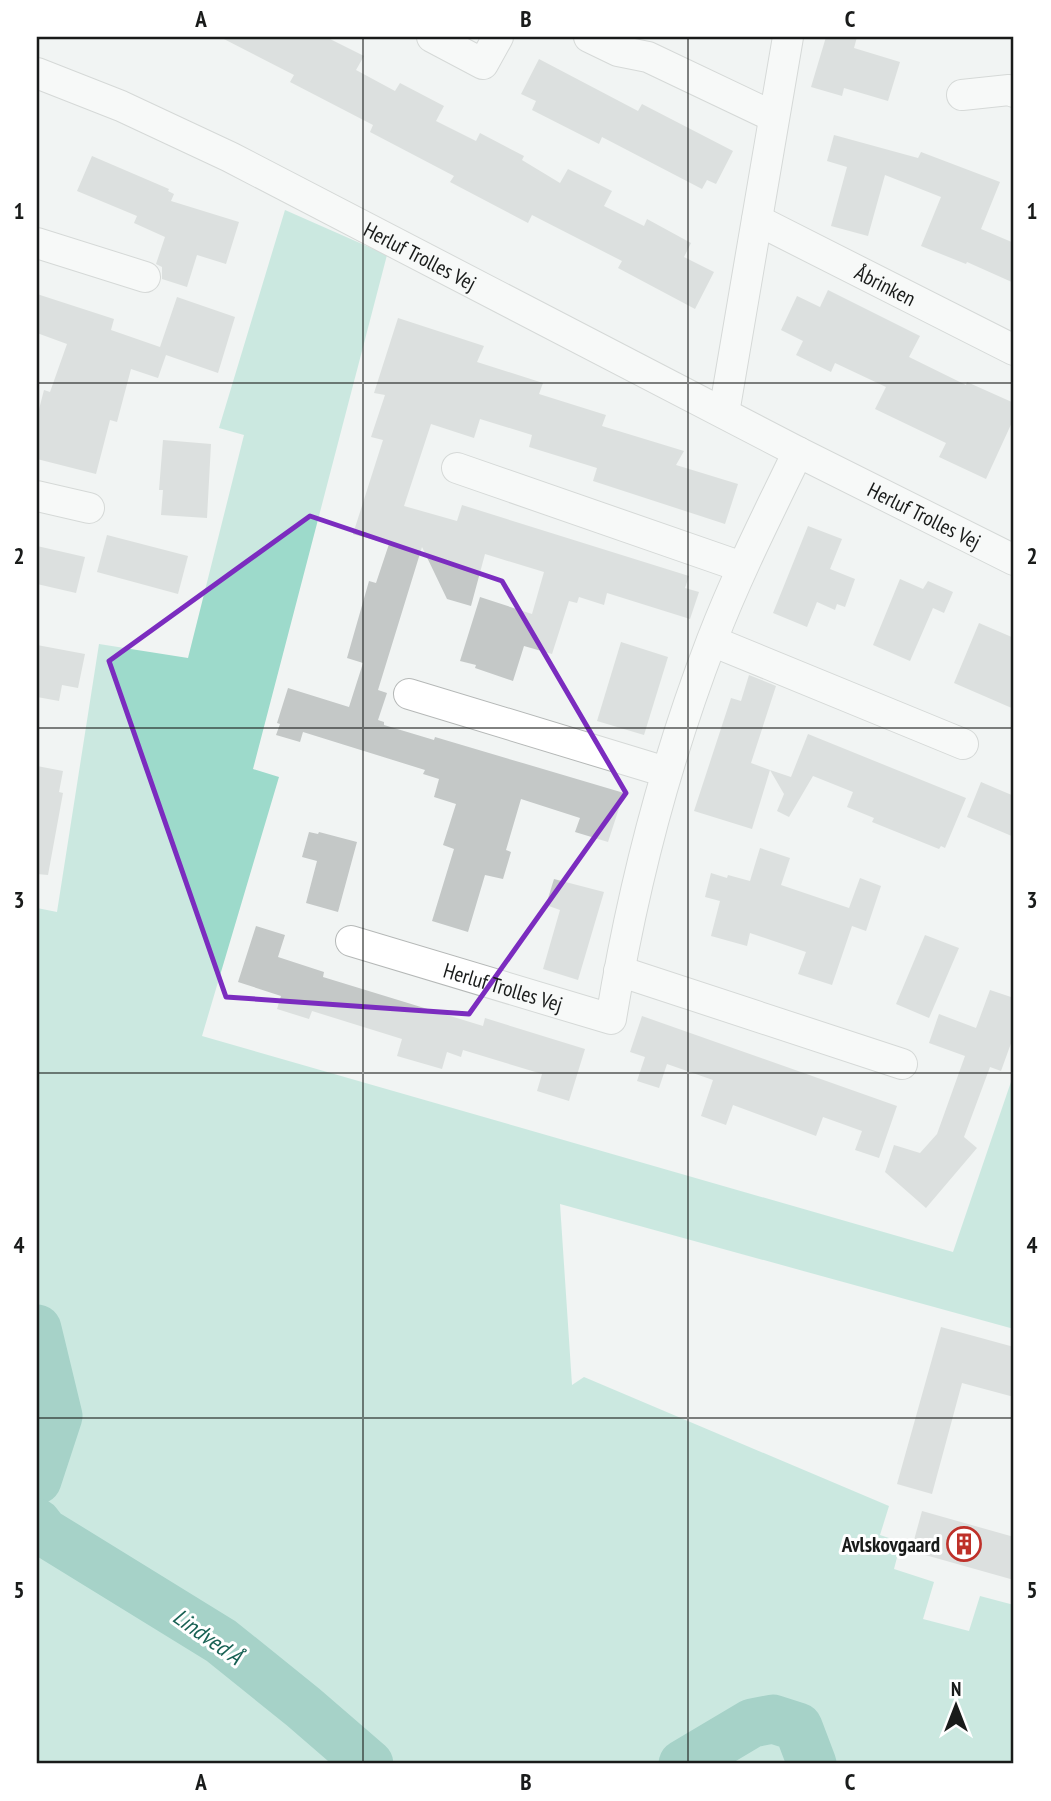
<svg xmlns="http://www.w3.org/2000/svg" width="1051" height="1801" viewBox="0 0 1051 1801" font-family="'PT Sans Narrow',sans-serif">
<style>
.green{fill:#9ddacb}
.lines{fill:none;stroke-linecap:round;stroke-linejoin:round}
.river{stroke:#4ca895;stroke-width:49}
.building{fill:#c4c8c7}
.street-casing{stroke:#b5b8b7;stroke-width:32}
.street{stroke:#fff;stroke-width:30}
.marked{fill:none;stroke:#7b2cbf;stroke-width:5;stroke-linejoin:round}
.grid{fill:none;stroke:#191b1a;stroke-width:2;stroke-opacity:0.55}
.labels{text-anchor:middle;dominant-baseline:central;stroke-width:6;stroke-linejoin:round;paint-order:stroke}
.street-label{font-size:21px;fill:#191b1a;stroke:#fff}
.poi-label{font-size:21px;font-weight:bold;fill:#191b1a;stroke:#fff;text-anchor:end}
.water-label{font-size:23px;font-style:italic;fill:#186154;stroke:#fff}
.neatline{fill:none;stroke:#191b1a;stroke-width:2.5}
.grid-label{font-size:23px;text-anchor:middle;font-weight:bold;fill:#191b1a}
</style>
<rect width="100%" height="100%" fill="#f1f4f3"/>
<path class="green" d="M 285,210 L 387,255 L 253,769 L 279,777 L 202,1036 L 953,1252 L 1014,1073 L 1014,1329 L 560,1204 L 572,1385 L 584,1377 L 889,1506 L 880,1535 L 901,1542 L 894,1569 L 934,1582 L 923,1619 L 969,1631 L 980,1596 L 1014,1605 L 1014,1764 L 37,1764 L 37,908 L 57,912 L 99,644 L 188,658 L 244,435 L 219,428 Z"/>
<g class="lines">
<g class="river">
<path d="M 37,1329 L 58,1416 L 37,1480"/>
<path d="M 37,1523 L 44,1532 L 221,1641 L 303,1707 L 369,1764"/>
<path d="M 683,1764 L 752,1723 L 773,1719 L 798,1727 L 812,1764"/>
</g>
</g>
<g class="building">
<path d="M 220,37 L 326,37 L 364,56 L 356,70 L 395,91 L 400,83 L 444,106 L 436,121 L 476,141 L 480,133 L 524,156 L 522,160 L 560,183 L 568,169 L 612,191 L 604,206 L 644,226 L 647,219 L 691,243 L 684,257 L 714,272 L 695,309 L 618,268 L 622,261 L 532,215 L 528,223 L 450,182 L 454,176 L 370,132 L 373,125 L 290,82 L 294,75 Z"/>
<path d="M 826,37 L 857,37 L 854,48 L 900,62 L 888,101 L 844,88 L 842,96 L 811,87 Z"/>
<path d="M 539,59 L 638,111 L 642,104 L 733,151 L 716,184 L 707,180 L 702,189 L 602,137 L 599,144 L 532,110 L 536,101 L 521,94 Z"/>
<path d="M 834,135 L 918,158 L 921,152 L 1000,182 L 981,229 L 1014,243 L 1014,283 L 967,262 L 966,264 L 921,246 L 941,197 L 885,175 L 868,236 L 831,226 L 847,167 L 827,161 Z"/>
<path d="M 92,156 L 169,189 L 168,191 L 174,194 L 171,201 L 239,222 L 226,264 L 197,255 L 187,287 L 162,279 L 162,267 L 156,264 L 165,237 L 134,223 L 137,216 L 77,191 Z"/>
<path d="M 828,290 L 920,336 L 909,357 L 966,385 L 967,382 L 1014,403 L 1014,418 L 986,479 L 939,457 L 946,443 L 875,409 L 886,387 L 835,363 L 831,372 L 796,355 L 803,341 L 781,330 L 797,296 L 820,307 Z"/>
<path d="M 37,294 L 114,319 L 111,330 L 160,347 L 177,297 L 235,317 L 218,373 L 166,355 L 158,378 L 131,369 L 117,422 L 110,420 L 96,474 L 37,459 L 37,417 L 44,390 L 50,392 L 67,344 L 37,333 Z"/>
<path d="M 398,318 L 484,346 L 477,362 L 543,383 L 539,394 L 606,415 L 602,426 L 684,451 L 676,465 L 738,484 L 725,524 L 593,481 L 597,468 L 529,447 L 532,435 L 480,419 L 474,438 L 431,424 L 404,506 L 457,521 L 462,505 L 689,576 L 685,588 L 699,592 L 690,619 L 607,593 L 604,605 L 579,597 L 577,603 L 569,601 L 552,654 L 524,646 L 513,681 L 475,668 L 476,665 L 460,661 L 480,597 L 532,614 L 544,572 L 485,554 L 471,606 L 447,599 L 422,547 L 378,690 L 387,693 L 378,720 L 384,722 L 384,725 L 434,740 L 435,737 L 624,793 L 608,842 L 575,832 L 580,818 L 521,799 L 506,850 L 511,852 L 503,879 L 485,875 L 468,932 L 432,921 L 454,849 L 443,845 L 456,804 L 434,797 L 439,779 L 423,774 L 425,770 L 303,732 L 300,742 L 276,735 L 280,724 L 277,723 L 288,688 L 349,707 L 363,663 L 347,658 L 369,581 L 376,583 L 389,544 L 353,534 L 383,440 L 371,437 L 385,395 L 374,393 Z"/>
<path d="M 163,440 L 211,444 L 207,518 L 161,515 L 163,490 L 159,490 Z"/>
<path d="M 808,526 L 842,539 L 830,569 L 855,579 L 845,607 L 837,604 L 835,610 L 817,602 L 807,627 L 773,613 Z"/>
<path d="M 107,535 L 188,556 L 178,594 L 97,572 Z"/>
<path d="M 37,546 L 85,557 L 76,593 L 37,584 Z"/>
<path d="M 900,579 L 923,589 L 928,581 L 953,592 L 944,613 L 933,608 L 910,661 L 873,645 Z"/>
<path d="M 979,623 L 1014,638 L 1014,709 L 954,683 Z"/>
<path d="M 621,642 L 668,657 L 644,735 L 597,721 Z"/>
<path d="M 37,645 L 85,654 L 78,688 L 62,685 L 59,701 L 37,697 Z"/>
<path d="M 749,675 L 776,686 L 751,763 L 770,770 L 752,829 L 694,811 L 731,698 L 741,701 Z"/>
<path d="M 808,734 L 966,798 L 945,848 L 941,846 L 939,849 L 872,822 L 874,818 L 847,807 L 853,792 L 813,776 L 789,817 L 777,811 L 784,794 L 770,770 L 791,777 Z"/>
<path d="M 37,766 L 63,771 L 59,792 L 63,793 L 48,875 L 37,874 Z"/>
<path d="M 981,782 L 1014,796 L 1014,837 L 967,817 Z"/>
<path d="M 309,832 L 318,834 L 319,832 L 357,842 L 338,912 L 306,903 L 317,861 L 302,857 Z"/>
<path d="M 760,848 L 790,858 L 781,885 L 849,908 L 860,878 L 881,886 L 866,931 L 852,926 L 832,985 L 798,974 L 806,952 L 750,933 L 747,946 L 711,936 L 720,901 L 705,897 L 711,873 L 727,878 L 728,875 L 750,881 Z"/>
<path d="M 554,879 L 604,892 L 578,980 L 543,969 L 560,910 L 546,905 Z"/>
<path d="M 256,926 L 285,935 L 278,957 L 324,972 L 323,977 L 483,1026 L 485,1018 L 585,1049 L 569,1101 L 537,1091 L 542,1074 L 463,1050 L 461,1057 L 447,1052 L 442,1069 L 397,1056 L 402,1039 L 312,1011 L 309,1019 L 277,1009 L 281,996 L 238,982 Z"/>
<path d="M 925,935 L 959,948 L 929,1018 L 896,1004 Z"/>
<path d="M 990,990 L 1014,998 L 1014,1035 L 1001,1071 L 990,1067 L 964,1137 L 977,1148 L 926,1208 L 885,1172 L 894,1145 L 920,1153 L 937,1134 L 965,1056 L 929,1043 L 939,1014 L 976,1028 Z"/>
<path d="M 642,1016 L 897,1106 L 879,1158 L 855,1150 L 862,1131 L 823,1117 L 816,1136 L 733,1105 L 726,1125 L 701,1116 L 713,1080 L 667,1064 L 659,1088 L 637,1081 L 645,1057 L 630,1052 Z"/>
<path d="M 941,1327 L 1014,1347 L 1014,1397 L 962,1383 L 932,1494 L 897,1484 Z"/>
<path d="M 922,1511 L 1014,1537 L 1014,1580 L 911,1551 Z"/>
</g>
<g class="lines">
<g class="street-casing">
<g id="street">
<path d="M 432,37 L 483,64 L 498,37"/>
<path d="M 589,37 L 618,51 L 648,57 L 774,117"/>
<path id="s1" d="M 37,73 L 121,106 L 230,157 L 798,452 L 1014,560"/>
<path d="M 962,95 L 1009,90 L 1014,92"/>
<path id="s2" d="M 757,220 L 1014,350"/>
<path d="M 37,243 L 145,277"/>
<path d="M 724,413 L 788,37"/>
<path d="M 457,468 L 742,567"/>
<path d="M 37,496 L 89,508"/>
<path d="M 712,641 L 963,744"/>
<path d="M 409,694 L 666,772"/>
<path id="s3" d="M 351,941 L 611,1019 C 632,890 665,762 712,640 C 737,575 768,514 798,452"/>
<path d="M 619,971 L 902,1064"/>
</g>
</g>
<use href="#street" class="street"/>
</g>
<path d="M0 0H1051V1801H0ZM 310,516 L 502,581 L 626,793 L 469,1014 L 226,997 L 109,661 Z" fill="#f1f4f3" fill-opacity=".55" fill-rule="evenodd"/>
<path class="marked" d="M 310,516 L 502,581 L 626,793 L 469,1014 L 226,997 L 109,661 Z"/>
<path class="grid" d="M 363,37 L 363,1764M 688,37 L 688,1764M 37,383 L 1014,383M 37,728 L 1014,728M 37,1073 L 1014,1073M 37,1418 L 1014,1418"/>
<defs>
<g id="building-ring" transform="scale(1.75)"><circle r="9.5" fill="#fff" stroke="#be3029" stroke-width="1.5"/><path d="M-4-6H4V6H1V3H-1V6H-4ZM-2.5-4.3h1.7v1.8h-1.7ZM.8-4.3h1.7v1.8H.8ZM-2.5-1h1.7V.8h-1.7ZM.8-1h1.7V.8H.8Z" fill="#be3029"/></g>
</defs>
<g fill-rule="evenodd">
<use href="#building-ring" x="964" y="1544"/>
</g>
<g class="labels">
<g class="street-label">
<text stroke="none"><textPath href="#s1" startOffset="425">Herluf Trolles Vej</textPath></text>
<text stroke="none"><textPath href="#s2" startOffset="144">Åbrinken</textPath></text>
<text stroke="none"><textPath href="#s1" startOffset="992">Herluf Trolles Vej</textPath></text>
<text stroke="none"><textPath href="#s3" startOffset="159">Herluf Trolles Vej</textPath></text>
</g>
<g class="poi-label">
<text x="940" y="1544">Avlskovgaard</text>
</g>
<g class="water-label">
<text transform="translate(208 1636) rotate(35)">Lindved Å</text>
</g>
</g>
<rect width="1051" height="1801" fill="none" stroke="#ffffff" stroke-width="77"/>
<g transform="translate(956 1706)" stroke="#ffffff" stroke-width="5" paint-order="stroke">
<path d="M0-5L12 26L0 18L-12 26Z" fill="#191b1a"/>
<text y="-10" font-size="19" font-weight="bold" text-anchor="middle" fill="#191b1a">N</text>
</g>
<rect x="38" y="38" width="974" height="1724" class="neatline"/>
<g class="grid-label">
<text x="201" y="27">A</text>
<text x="526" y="27">B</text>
<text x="850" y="27">C</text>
<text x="19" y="219">1</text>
<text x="1032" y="219">1</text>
<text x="19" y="564">2</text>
<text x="1032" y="564">2</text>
<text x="19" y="908">3</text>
<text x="1032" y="908">3</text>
<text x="19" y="1253">4</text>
<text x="1032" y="1253">4</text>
<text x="19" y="1598">5</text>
<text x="1032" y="1598">5</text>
<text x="201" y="1790">A</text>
<text x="526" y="1790">B</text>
<text x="850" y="1790">C</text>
</g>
</svg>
